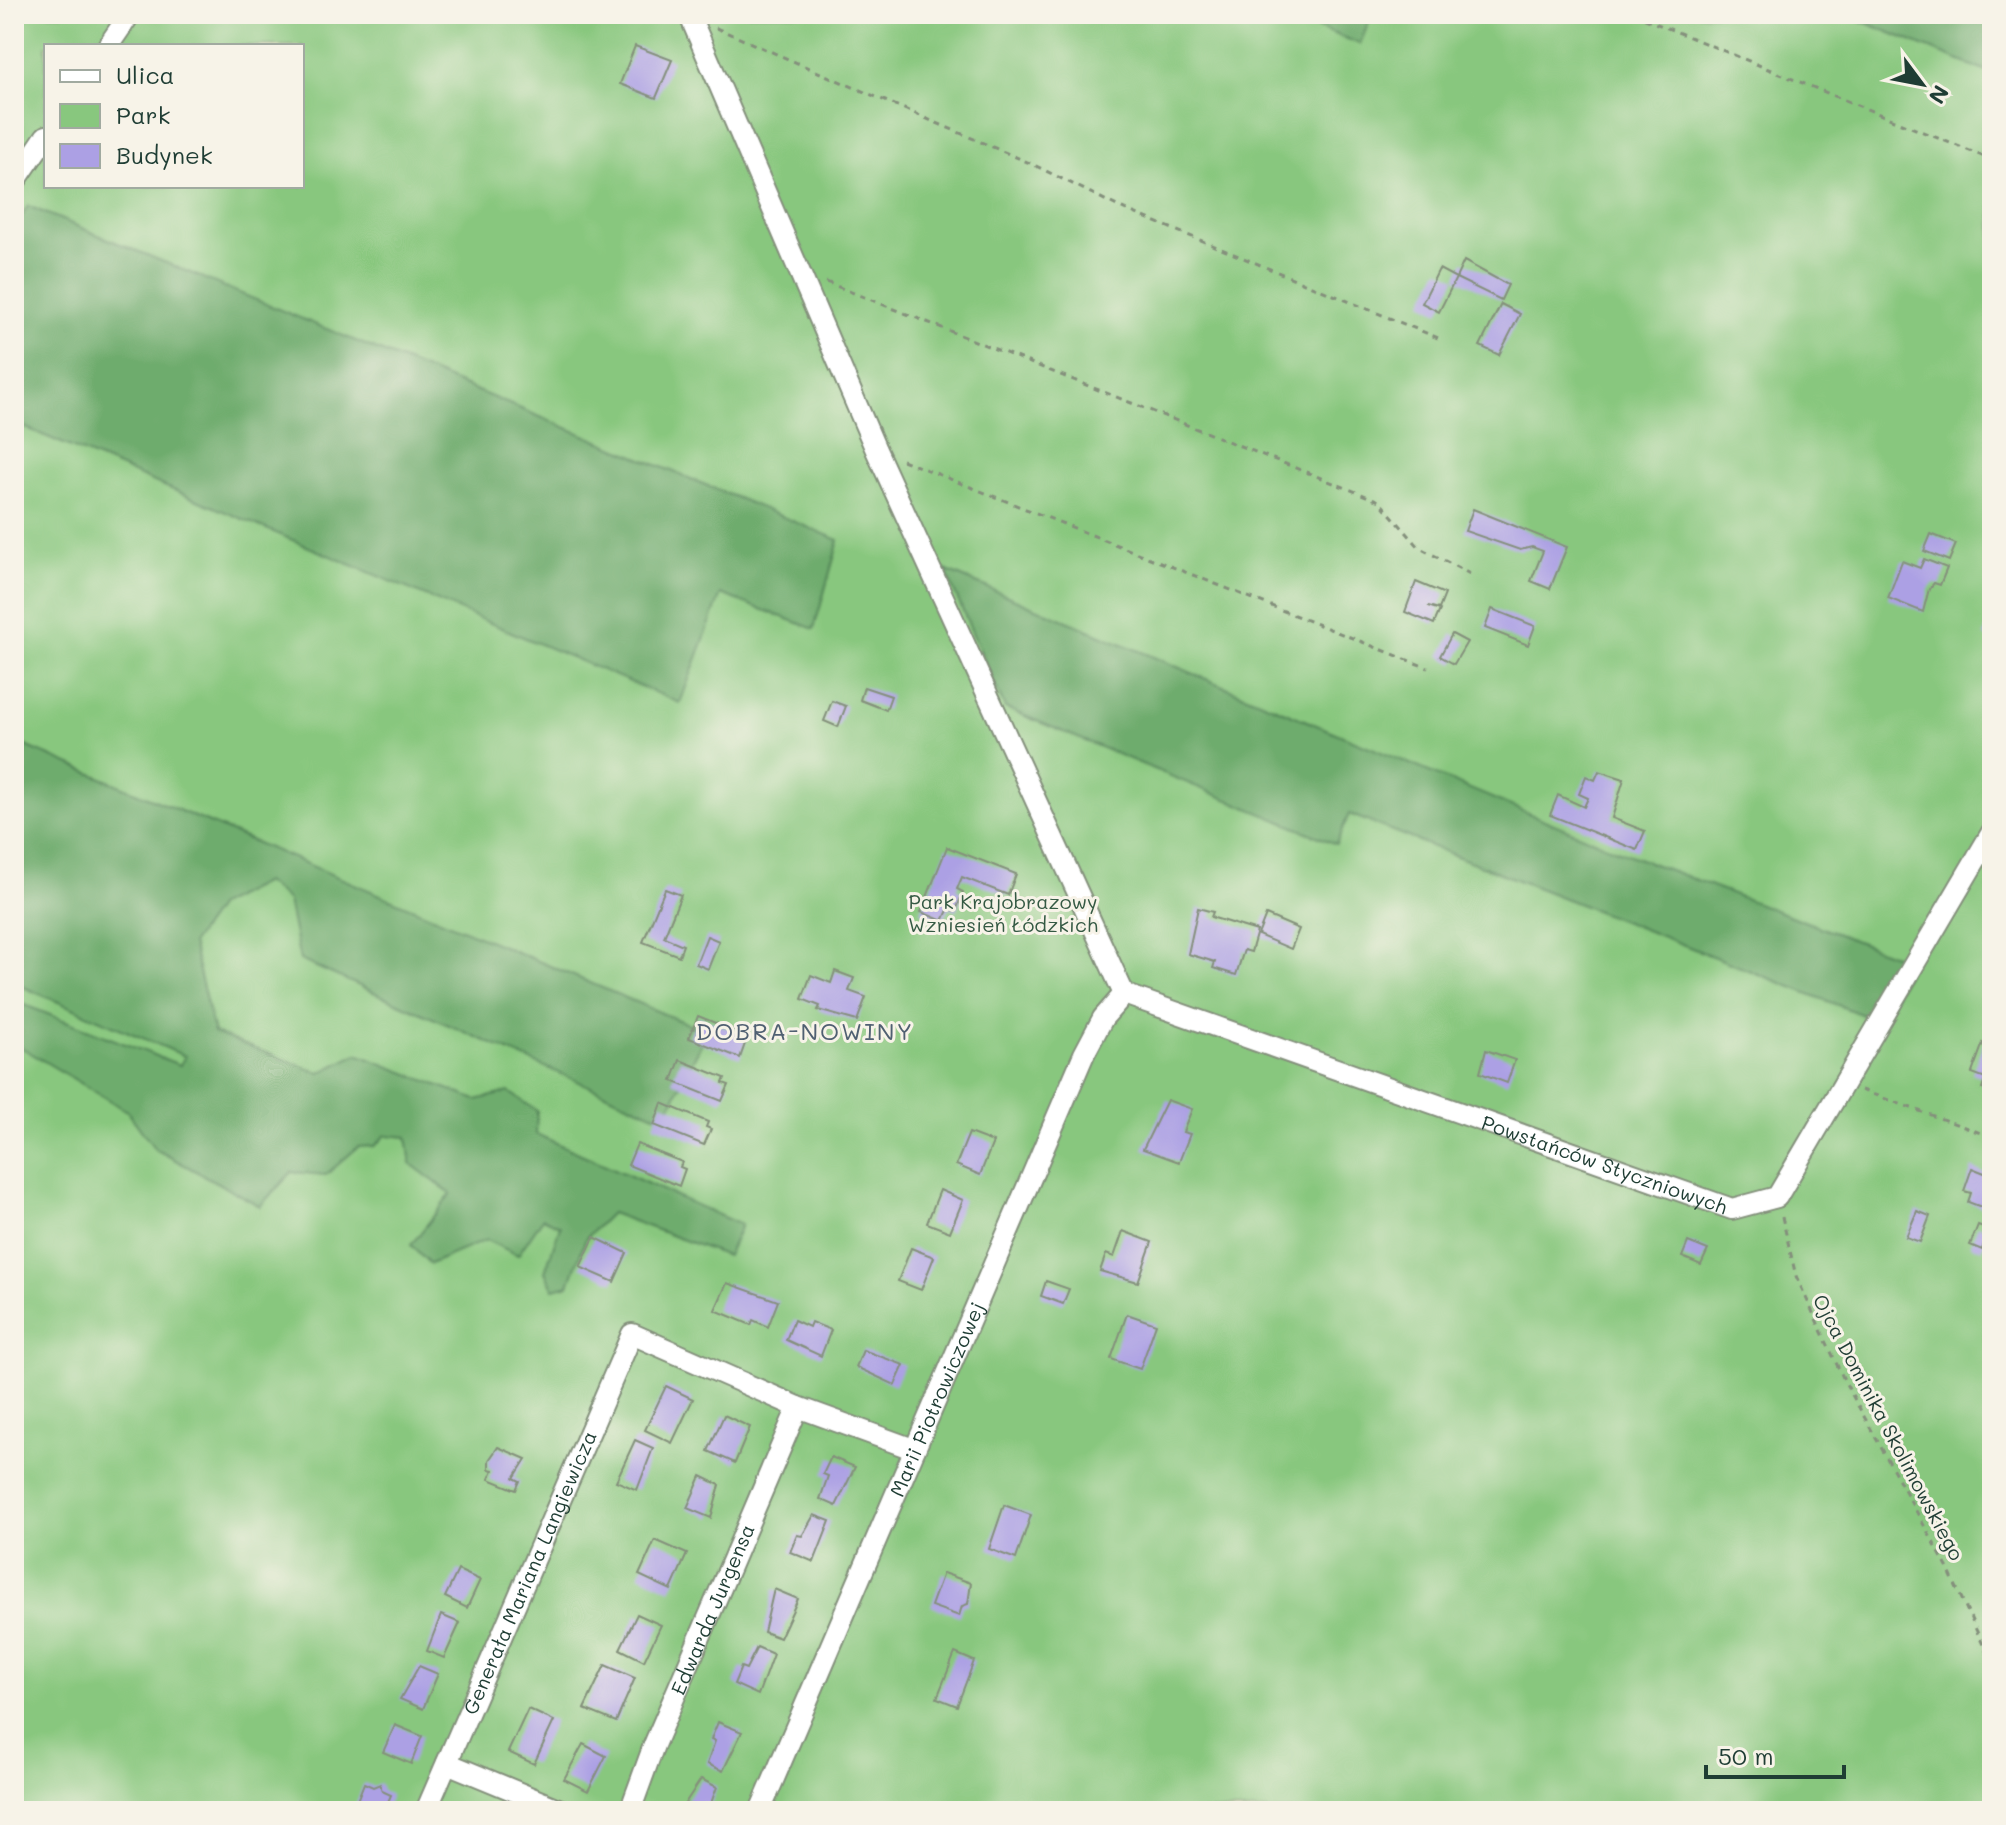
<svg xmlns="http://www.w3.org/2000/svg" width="2006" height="1825" viewBox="0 0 2006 1825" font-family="Mali,sans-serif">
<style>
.green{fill:#88c77e;stroke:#548259;stroke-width:2;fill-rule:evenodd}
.forest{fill:#6eac6d;stroke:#467450;stroke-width:2}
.building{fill:#aca0e4}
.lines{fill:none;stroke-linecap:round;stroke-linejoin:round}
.street-casing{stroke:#84907c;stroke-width:24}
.path{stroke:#84907c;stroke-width:3;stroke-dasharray:6 6;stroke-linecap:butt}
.street{stroke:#fff;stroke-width:20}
.labels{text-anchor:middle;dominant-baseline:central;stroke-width:6;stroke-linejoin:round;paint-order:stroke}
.park-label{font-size:20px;fill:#345943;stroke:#f7f3e8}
.street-label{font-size:20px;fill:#1f3d34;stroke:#f7f3e8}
.quarter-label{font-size:24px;letter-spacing:2px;fill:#506072;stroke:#f7f3e8}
</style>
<rect width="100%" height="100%" fill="#f7f3e8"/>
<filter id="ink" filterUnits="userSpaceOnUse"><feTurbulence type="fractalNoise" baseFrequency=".0125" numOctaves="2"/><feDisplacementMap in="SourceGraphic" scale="16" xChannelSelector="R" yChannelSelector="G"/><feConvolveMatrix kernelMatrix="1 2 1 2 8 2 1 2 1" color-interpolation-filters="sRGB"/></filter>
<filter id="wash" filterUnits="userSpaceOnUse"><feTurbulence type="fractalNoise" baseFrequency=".006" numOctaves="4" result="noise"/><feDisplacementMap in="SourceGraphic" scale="32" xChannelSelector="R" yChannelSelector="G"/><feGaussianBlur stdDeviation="1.8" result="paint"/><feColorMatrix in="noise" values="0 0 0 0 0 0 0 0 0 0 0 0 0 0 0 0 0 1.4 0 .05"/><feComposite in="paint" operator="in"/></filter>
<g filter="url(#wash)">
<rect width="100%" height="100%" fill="#eae3c4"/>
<path class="green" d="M 14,14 L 1992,14 L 1992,1811 L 14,1811 ZM 46,46 L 302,46 L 302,186 L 46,186 Z"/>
<g class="forest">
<path d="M 1283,14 L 1372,14 L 1360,44 Z"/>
<path d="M 1844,14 L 1992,14 L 1992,74 Z"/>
<path d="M 28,206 L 839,540 L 814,629 L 721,594 L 680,703 L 14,423 L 14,228 Z"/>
<path d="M 945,570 L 1614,849 L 1912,962 L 1881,1022 L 1349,814 L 1336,844 L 1005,708 Z"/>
<path d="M 14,741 L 707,1032 L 664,1119 L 300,960 L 288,901 L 265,882 L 218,906 L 192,943 L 214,1033 L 320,1073 L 357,1054 L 476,1100 L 509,1092 L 537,1111 L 536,1134 L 741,1225 L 727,1256 L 611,1213 L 586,1238 L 569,1285 L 554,1289 L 545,1272 L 560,1226 L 543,1218 L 518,1255 L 486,1240 L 430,1264 L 411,1245 L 451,1194 L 411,1164 L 407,1137 L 386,1135 L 375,1146 L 358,1147 L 326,1175 L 292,1172 L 260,1206 L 155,1149 L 127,1111 L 14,1043 L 14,1001 L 180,1065 L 185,1056 L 14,983 Z"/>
</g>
<g id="blocks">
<g class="building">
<path d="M 635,46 L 672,60 L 656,98 L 620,84 Z"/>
<path d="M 1464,261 L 1508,285 L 1501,300 L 1456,278 Z"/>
<path d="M 1439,269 L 1456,278 L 1439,312 L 1422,303 Z"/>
<path d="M 1501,304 L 1520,314 L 1499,355 L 1480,346 Z"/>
<path d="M 1473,509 L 1567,547 L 1550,589 L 1531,581 L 1543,551 L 1532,547 L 1520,550 L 1465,531 Z"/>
<path d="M 1931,534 L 1956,544 L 1949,561 L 1924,551 Z"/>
<path d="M 1924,559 L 1947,568 L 1940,585 L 1934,583 L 1929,589 L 1923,612 L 1888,598 L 1902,561 L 1920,568 Z"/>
<path d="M 1416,582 L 1445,594 L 1439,609 L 1428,606 L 1440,610 L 1434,624 L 1405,612 Z"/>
<path d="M 1492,609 L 1535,626 L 1528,645 L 1485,628 Z"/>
<path d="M 1992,610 L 1992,640 L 1984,636 Z"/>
<path d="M 1452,634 L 1467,642 L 1454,664 L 1440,656 Z"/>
<path d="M 864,687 L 891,696 L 886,710 L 860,700 Z"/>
<path d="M 832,701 L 846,706 L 838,727 L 824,721 Z"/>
<path d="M 1599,771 L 1624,779 L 1612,818 L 1645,831 L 1637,850 L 1550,815 L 1558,795 L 1584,807 L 1588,798 L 1579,794 L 1586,776 L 1595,780 Z"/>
<path d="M 947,847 L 1016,874 L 1008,895 L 962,877 L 957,889 L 963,892 L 956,911 L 949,908 L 943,921 L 921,912 Z"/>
<path d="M 665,889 L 681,895 L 664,937 L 683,945 L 679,956 L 643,942 Z"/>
<path d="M 1198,908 L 1213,912 L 1211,917 L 1257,931 L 1251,952 L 1244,950 L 1236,975 L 1213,968 L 1215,962 L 1188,954 Z"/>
<path d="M 1266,915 L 1299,929 L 1291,949 L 1258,935 Z"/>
<path d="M 707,936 L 719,941 L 708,969 L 696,964 Z"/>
<path d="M 835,971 L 854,978 L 849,991 L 866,997 L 857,1021 L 818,1010 L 820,1006 L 802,999 L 811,975 L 831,983 Z"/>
<path d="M 698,1016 L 743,1034 L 741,1039 L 746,1041 L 740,1058 L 689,1038 Z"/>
<path d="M 1983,1043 L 1992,1046 L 1992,1092 L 1982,1089 L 1986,1078 L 1972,1073 Z"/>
<path d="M 1486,1050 L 1515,1060 L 1507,1083 L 1480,1073 Z"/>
<path d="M 680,1060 L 725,1078 L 723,1083 L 729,1085 L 722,1101 L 672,1081 Z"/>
<path d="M 1167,1100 L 1192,1109 L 1183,1132 L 1190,1134 L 1179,1162 L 1143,1149 Z"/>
<path d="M 662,1103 L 708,1122 L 706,1127 L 711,1129 L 704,1145 L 654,1125 Z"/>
<path d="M 969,1133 L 993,1142 L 980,1175 L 956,1165 Z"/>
<path d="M 637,1144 L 682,1162 L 680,1167 L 685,1169 L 679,1186 L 628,1165 Z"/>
<path d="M 1972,1168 L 1992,1176 L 1992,1211 L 1968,1202 L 1971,1193 L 1964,1191 Z"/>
<path d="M 940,1190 L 963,1200 L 950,1232 L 927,1223 Z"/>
<path d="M 1917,1211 L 1930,1216 L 1920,1242 L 1906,1237 Z"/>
<path d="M 1978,1225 L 1989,1229 L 1982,1250 L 1970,1245 Z"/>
<path d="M 1123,1231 L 1152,1242 L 1138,1282 L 1100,1271 L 1106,1254 L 1114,1257 Z"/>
<path d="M 594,1237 L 627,1253 L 614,1282 L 580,1267 Z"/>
<path d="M 1688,1242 L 1708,1250 L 1701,1265 L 1682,1257 Z"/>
<path d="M 911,1248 L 934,1257 L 921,1290 L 898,1281 Z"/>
<path d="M 1046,1281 L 1069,1289 L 1063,1304 L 1041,1296 Z"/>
<path d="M 727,1283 L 778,1301 L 768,1327 L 753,1320 L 751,1325 L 715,1310 Z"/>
<path d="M 1127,1314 L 1156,1324 L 1140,1369 L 1111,1359 Z"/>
<path d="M 794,1320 L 809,1327 L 811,1322 L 831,1330 L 821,1356 L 786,1340 Z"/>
<path d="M 863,1350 L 904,1365 L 895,1385 L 856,1367 Z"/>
<path d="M 666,1386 L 693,1399 L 672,1443 L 645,1430 Z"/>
<path d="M 724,1415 L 750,1427 L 735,1463 L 708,1451 Z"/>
<path d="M 635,1440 L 653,1448 L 637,1490 L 616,1481 Z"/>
<path d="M 498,1447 L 526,1459 L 514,1478 L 520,1481 L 516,1490 L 489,1479 L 493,1470 L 489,1469 L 489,1460 Z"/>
<path d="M 831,1457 L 855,1467 L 836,1506 L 820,1499 L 828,1476 L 823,1474 Z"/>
<path d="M 701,1476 L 720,1485 L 711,1518 L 687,1508 Z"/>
<path d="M 1004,1505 L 1031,1515 L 1016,1559 L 989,1549 Z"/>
<path d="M 814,1515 L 830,1521 L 814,1562 L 790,1552 L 797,1535 L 802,1536 Z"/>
<path d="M 655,1540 L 687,1554 L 671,1590 L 639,1575 Z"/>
<path d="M 458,1570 L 480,1580 L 467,1608 L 445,1597 Z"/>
<path d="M 943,1573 L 971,1583 L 968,1604 L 962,1606 L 959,1616 L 931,1606 Z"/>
<path d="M 774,1589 L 798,1599 L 780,1638 L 764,1632 Z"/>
<path d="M 637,1614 L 661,1625 L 644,1661 L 620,1649 Z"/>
<path d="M 441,1615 L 460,1623 L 444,1658 L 427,1651 Z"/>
<path d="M 757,1647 L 773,1654 L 758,1695 L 734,1684 L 741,1667 L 746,1669 Z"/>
<path d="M 955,1653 L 974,1661 L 957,1706 L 937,1698 Z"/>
<path d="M 605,1665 L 635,1678 L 616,1722 L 584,1709 Z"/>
<path d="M 419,1666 L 438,1674 L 423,1709 L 400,1699 Z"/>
<path d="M 528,1709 L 554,1721 L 534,1764 L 508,1752 Z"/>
<path d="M 718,1722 L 742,1732 L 723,1771 L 707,1764 L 715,1741 L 711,1739 Z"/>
<path d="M 395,1725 L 422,1736 L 411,1764 L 383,1752 Z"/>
<path d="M 583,1744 L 606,1756 L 588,1791 L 564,1779 Z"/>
<path d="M 701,1779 L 717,1787 L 708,1811 L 680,1811 Z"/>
<path d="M 364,1783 L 373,1787 L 380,1784 L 382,1791 L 391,1795 L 385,1809 L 391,1811 L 354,1808 Z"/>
</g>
</g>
</g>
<g filter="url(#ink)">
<use href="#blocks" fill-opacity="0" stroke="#84907c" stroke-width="2"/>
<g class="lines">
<g class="street-casing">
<g id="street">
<path d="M 689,14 L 876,450 L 1124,994"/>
<path d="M 108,46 L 130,14"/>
<path d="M 14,183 L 46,136"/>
<path id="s1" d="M 1124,994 L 1732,1209 L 1777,1197 L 1992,832"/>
<path d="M 447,1763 L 563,1811"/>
<path id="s2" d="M 426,1811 L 632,1334 L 798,1407 L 913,1449"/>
<path id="s3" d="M 630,1811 L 654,1745 L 798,1407"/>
<path id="s4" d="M 760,1811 L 1084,1054 L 1103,1018 L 1124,994"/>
</g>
</g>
<g class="path">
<path d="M 1633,14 L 1992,160"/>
<path d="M 716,28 L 1032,164 L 1117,206 L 1438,338"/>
<path d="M 826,282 L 1379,501 L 1420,548 L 1470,574"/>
<path d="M 902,460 L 1428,668"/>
<path d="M 1861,1090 L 1992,1137"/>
<path d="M 1782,1217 L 1796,1276 L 1845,1382 L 1947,1567 L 1992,1664"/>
</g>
<use href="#street" class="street"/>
</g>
</g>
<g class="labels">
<g class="park-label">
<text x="1003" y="901">Park Krajobrazowy<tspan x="1003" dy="23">Wzniesień Łódzkich</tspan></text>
</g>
<g class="street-label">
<text stroke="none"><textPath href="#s1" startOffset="510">Powstańców Styczniowych</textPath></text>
<text stroke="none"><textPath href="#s4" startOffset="448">Marii Piotrowiczowej</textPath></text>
<text transform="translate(1889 1427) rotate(62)">Ojca Dominika Skolimowskiego</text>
<text stroke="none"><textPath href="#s2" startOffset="260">Generała Mariana Langiewicza</textPath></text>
<text stroke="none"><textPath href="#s3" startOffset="218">Edwarda Jurgensa</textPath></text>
</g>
<g class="quarter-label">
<text x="805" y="1030">DOBRA-NOWINY</text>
</g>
</g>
<rect width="2006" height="1825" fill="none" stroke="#f7f3e8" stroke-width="48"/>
<rect x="44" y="44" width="260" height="144" fill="#f7f3e8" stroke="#a1aaa0" stroke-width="2"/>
<rect x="60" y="70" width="40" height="12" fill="#ffffff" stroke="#a1aaa0" stroke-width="2"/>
<text x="116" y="84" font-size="24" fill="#1f3d34">Ulica</text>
<rect x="60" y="104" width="40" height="24" fill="#88c77e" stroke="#a1aaa0" stroke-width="2"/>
<text x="116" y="124" font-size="24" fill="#1f3d34">Park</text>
<rect x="60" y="144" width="40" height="24" fill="#aca0e4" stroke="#a1aaa0" stroke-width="2"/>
<text x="116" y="164" font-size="24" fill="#1f3d34">Budynek</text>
<g transform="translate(1922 84) rotate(122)" stroke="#f7f3e8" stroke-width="6" paint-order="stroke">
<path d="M0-6L14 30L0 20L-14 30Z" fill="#1f3d34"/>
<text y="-12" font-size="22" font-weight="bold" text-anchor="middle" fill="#1f3d34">N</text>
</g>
<path d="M1706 1765v12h138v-12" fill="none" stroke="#1f3d34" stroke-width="4"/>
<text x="1718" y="1765" font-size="24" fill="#1f3d34" stroke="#f7f3e8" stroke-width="6" paint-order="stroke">50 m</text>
</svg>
